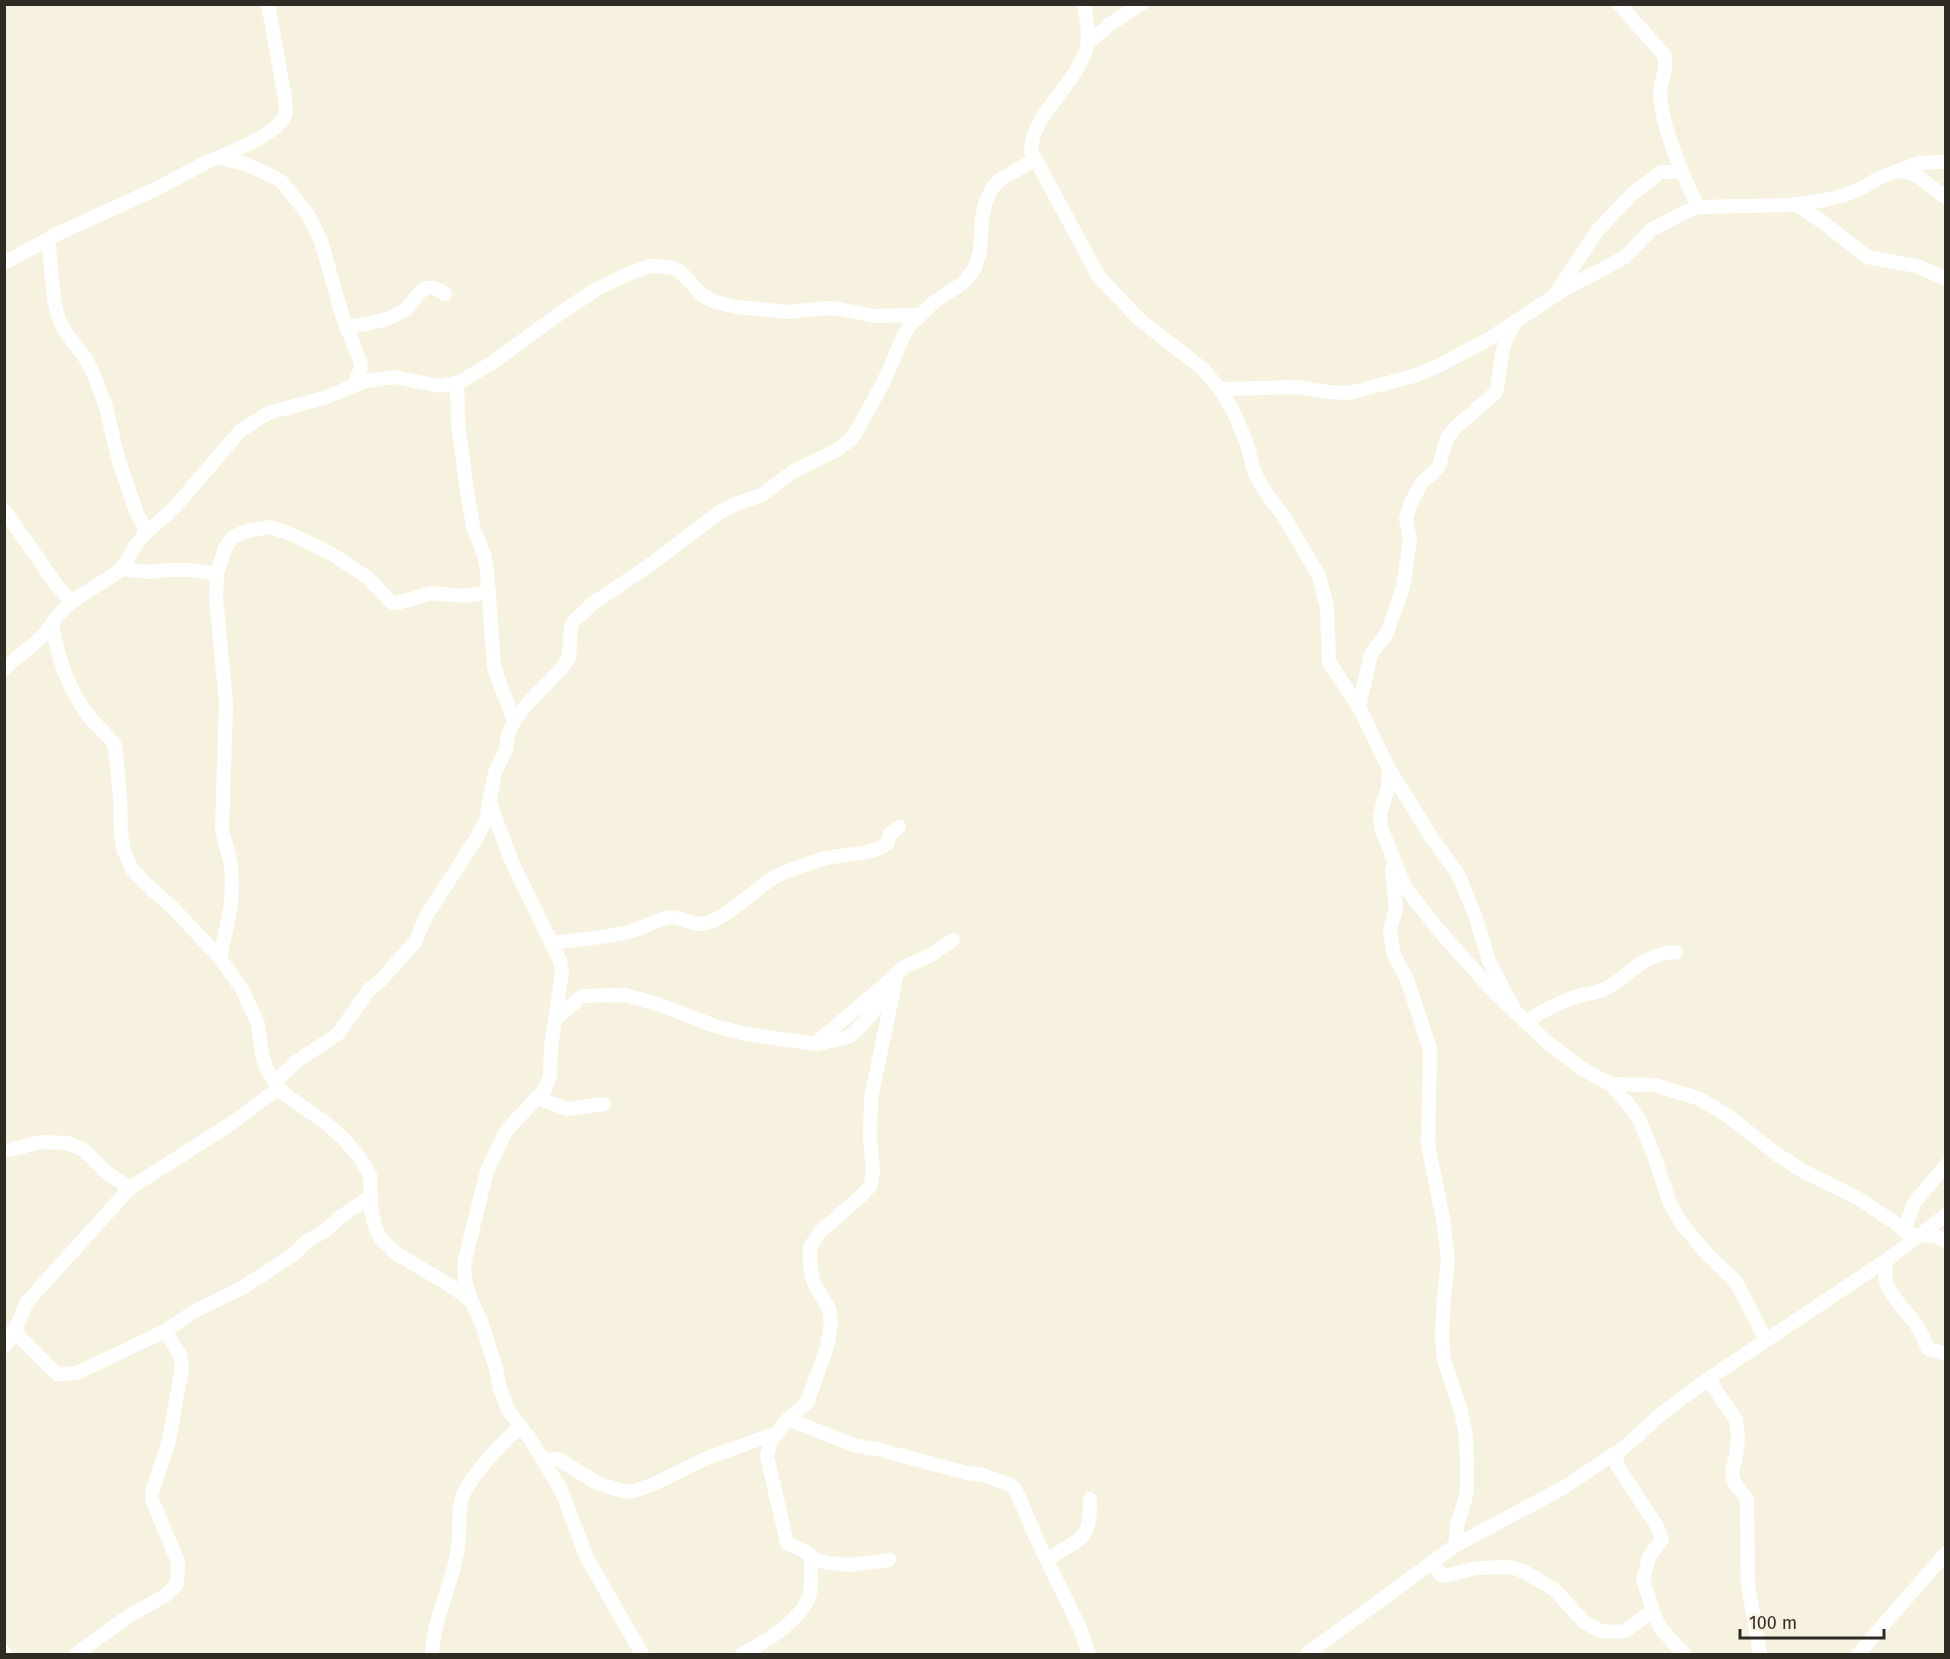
<svg xmlns="http://www.w3.org/2000/svg" width="1950" height="1659" viewBox="0 0 1950 1659" font-family="'Fira Sans',sans-serif">
<style>
.lines{fill:none;stroke-linecap:round;stroke-linejoin:round}
.minor{stroke:#fff;stroke-width:14}
</style>
<rect width="100%" height="100%" fill="#f7f2df"/>
<g class="lines">
<g class="minor">
<path d="M 1084,4 C 1086,17 1090,33 1087,46 C 1078,83 1031,115 1031,151 L 1099,277 L 1140,320 L 1203,369 L 1220,389 L 1233,411 L 1246,441 L 1254,471 L 1262,487 L 1285,518 L 1319,576 L 1327,607 L 1329,662 L 1359,707 L 1389,769 L 1407,798 L 1432,838 L 1458,874 L 1475,915 L 1489,961 L 1516,1013"/>
<path d="M 1619,4 L 1664,55 C 1669,69 1659,82 1660,96 C 1663,131 1683,176 1698,207"/>
<path d="M 1088,43 L 1110,24 L 1141,4"/>
<path d="M 218,158 C 235,150 281,133 286,112 C 286,108 285,102 285,98 L 268,4"/>
<path d="M 1900,171 L 1916,175 L 1946,198"/>
<path d="M 1795,204 L 1823,222 L 1867,257 L 1917,266 L 1946,279"/>
<path d="M 48,239 L 54,298 L 57,313 L 62,327 L 86,359 L 94,375 L 106,407 L 118,458 L 137,514 L 147,532"/>
<path d="M 4,263 L 59,233 L 154,190 L 209,161 L 218,158 L 243,163 L 272,176 L 282,182 L 309,216 L 321,241 L 343,318 L 360,361 L 361,368 L 354,385"/>
<path d="M 1556,293 L 1597,231 L 1632,194 L 1661,172 L 1681,172"/>
<path d="M 347,327 C 366,324 389,321 405,310 C 414,304 416,290 428,288 C 435,287 440,290 445,294"/>
<path d="M 1220,389 L 1296,387 L 1328,392 L 1349,393 L 1414,376 L 1438,366 L 1489,339 L 1565,289 L 1625,257 L 1651,230 L 1681,214 L 1698,207 L 1791,205 L 1824,200 L 1845,195 L 1860,189 L 1881,177 L 1919,163 L 1946,162"/>
<path d="M 4,510 L 56,584 L 71,602"/>
<path d="M 120,569 L 150,572 L 168,570 L 191,570 L 217,574"/>
<path d="M 52,623 C 57,655 68,688 87,714 C 96,726 108,734 115,746 L 120,796 L 121,835 L 124,851 L 132,869 L 144,882 L 174,909 L 220,958 L 242,989 L 258,1024 L 262,1055 L 267,1070 L 283,1093 L 326,1123 L 343,1138 L 360,1158 L 370,1175 L 371,1209 L 375,1227 L 381,1239 L 397,1254 L 456,1289 L 472,1302 L 482,1324 L 496,1369 L 500,1388 L 508,1410 L 531,1440 L 561,1490 L 587,1558 L 642,1654"/>
<path d="M 4,669 L 44,635 L 59,614 L 71,602 L 118,572 L 126,562 L 135,546 L 145,534 L 174,508 L 240,431 L 268,413 L 324,398 L 366,381 L 394,377 L 440,386 L 460,382 L 495,361 L 563,311 L 597,289 L 630,273 L 650,266 L 670,267 L 680,271 L 702,295 L 715,302 L 736,307 L 789,312 L 827,308 L 839,309 L 875,316 L 920,315"/>
<path d="M 1359,707 L 1371,654 L 1387,633 L 1403,587 L 1410,541 L 1406,519 L 1411,502 L 1423,481 L 1433,473 L 1439,466 L 1447,438 L 1455,428 L 1495,393 L 1497,389 C 1501,367 1500,344 1514,325"/>
<path d="M 514,721 L 529,702 L 561,669 L 569,658 L 571,627 L 573,622 L 592,604 L 650,565 L 720,512 L 735,504 L 762,495 L 794,471 L 837,450 L 850,440 L 856,432 L 883,383 L 904,335 L 910,325 L 934,302 L 963,283 L 975,268 L 980,251 L 982,218 L 985,204 L 992,188 L 1001,179 L 1036,159"/>
<path d="M 1389,769 L 1388,787 L 1380,815 L 1381,828 L 1405,887 L 1436,927 L 1495,993 L 1546,1041 L 1581,1068 L 1610,1084 L 1655,1085 L 1700,1099 L 1728,1116 L 1778,1155 L 1803,1171 L 1856,1197 L 1916,1237"/>
<path d="M 1392,870 L 1396,909 L 1390,930 L 1391,939 L 1394,955 L 1407,979 L 1430,1049 L 1428,1145 L 1443,1219 L 1448,1259 L 1444,1297 L 1442,1337 L 1444,1359 L 1461,1411 L 1466,1437 L 1467,1465 L 1467,1492 L 1457,1526 L 1456,1545"/>
<path d="M 551,943 C 576,940 602,938 628,932 C 640,930 661,917 671,917 C 685,918 696,928 710,922 C 733,912 750,894 770,880 C 783,871 801,867 816,861 C 839,852 865,858 887,844 L 890,834 L 899,827"/>
<path d="M 220,958 L 231,905 L 232,879 L 231,865 L 222,829 L 226,703 L 216,598 L 217,574 L 225,548 L 233,537 L 247,531 L 269,527 L 289,533 L 332,554 L 368,578 L 391,602 L 397,603 L 408,600 L 431,593 L 464,596 L 489,592"/>
<path d="M 556,1019 L 582,996 L 625,995 L 660,1005 L 715,1026 L 746,1034 L 816,1044 L 849,1037 L 864,1023 L 880,1003 L 892,978 L 904,967 L 931,955 L 953,940"/>
<path d="M 1525,1022 C 1541,1012 1557,1003 1575,997 C 1585,994 1597,993 1607,988 C 1634,973 1639,955 1676,952"/>
<path d="M 817,1042 L 889,981"/>
<path d="M 275,1082 L 297,1061 L 338,1034 L 369,990 L 381,980 L 415,942 L 426,916 L 476,839 L 486,820 L 495,772 L 506,750 L 508,735 L 514,721 L 500,684 L 494,666 L 487,570 L 484,555 L 473,526 L 466,485 L 458,422 L 457,383"/>
<path d="M 1610,1084 L 1628,1104 L 1640,1121 L 1653,1153 L 1670,1204 L 1682,1224 L 1705,1252 L 1736,1282 L 1766,1340"/>
<path d="M 537,1098 L 567,1109 L 604,1104"/>
<path d="M 4,1151 L 42,1142 L 68,1143 L 84,1150 L 108,1174 L 130,1188"/>
<path d="M 1904,1231 L 1914,1203 L 1946,1165"/>
<path d="M 1920,1235 L 1935,1236 L 1946,1241"/>
<path d="M 1888,1259 C 1876,1284 1901,1305 1915,1323 C 1921,1331 1924,1340 1928,1349 L 1946,1354"/>
<path d="M 472,1302 L 465,1281 L 464,1264 L 487,1171 L 506,1131 L 545,1089 L 550,1076 L 551,1047 L 562,973 L 560,961 L 512,862 L 490,803"/>
<path d="M 13,1330 L 57,1374 L 77,1373 L 165,1331 L 195,1311 L 242,1288 L 276,1266 L 295,1253 L 306,1242 L 326,1230 L 339,1218 L 371,1196"/>
<path d="M 4,1347 L 12,1337 L 27,1302 L 130,1188 L 232,1123 L 279,1088"/>
<path d="M 1708,1379 L 1736,1420 L 1738,1438 L 1736,1455 L 1732,1473 L 1734,1482 L 1747,1499 L 1748,1585 L 1760,1654"/>
<path d="M 788,1419 L 856,1446 L 877,1449 L 967,1473 L 983,1475 L 1011,1485 L 1017,1493 L 1038,1542 L 1079,1626 L 1089,1654"/>
<path d="M 777,1433 L 771,1440 L 767,1456 L 787,1543 L 805,1551 L 816,1560 L 829,1563 L 850,1565 L 889,1560"/>
<path d="M 1622,1449 C 1616,1455 1616,1460 1618,1467 L 1657,1526 L 1662,1539 L 1649,1557 L 1643,1580 L 1656,1619 L 1661,1629 L 1684,1654"/>
<path d="M 544,1460 L 555,1459 L 560,1460 L 597,1483 L 623,1491 L 631,1492 L 654,1484 L 707,1458 L 777,1433 L 788,1419 L 807,1403 L 827,1347 L 831,1323 L 829,1309 L 813,1281 L 810,1264 L 810,1247 L 820,1232 L 862,1195 L 871,1185 L 873,1170 L 870,1139 L 871,1098 L 897,973"/>
<path d="M 1047,1560 C 1079,1537 1091,1544 1090,1499"/>
<path d="M 1433,1562 L 1440,1574 L 1444,1576 L 1477,1568 L 1510,1567 L 1523,1571 L 1555,1590 L 1584,1622 L 1601,1631 L 1619,1632 L 1627,1630 L 1652,1611"/>
<path d="M 4,1652 L 5,1654"/>
<path d="M 76,1654 L 129,1616 L 166,1595 L 177,1584 L 178,1562 L 152,1500 L 152,1492 L 169,1440 L 182,1368 L 180,1355 L 165,1331"/>
<path d="M 432,1654 C 434,1612 456,1579 459,1538 C 460,1522 457,1503 466,1489 C 480,1465 501,1445 520,1426"/>
<path d="M 742,1654 C 764,1643 805,1618 810,1593 C 812,1581 811,1568 811,1556"/>
<path d="M 1307,1654 L 1456,1545 L 1563,1488 L 1626,1446 L 1661,1414 L 1708,1379 L 1888,1259 L 1946,1215"/>
<path d="M 1858,1654 L 1946,1553"/>
</g>
</g>
<rect width="1950" height="1659" fill="none" stroke="#2d2b24" stroke-width="12"/>
<path d="M1740 1629v9h144v-9" fill="none" stroke="#2d2b24" stroke-width="3"/>
<text x="1749" y="1629" font-size="18" fill="#2d2b24" stroke="#f7f2df" stroke-width="4.5" paint-order="stroke">100 m</text>
</svg>
